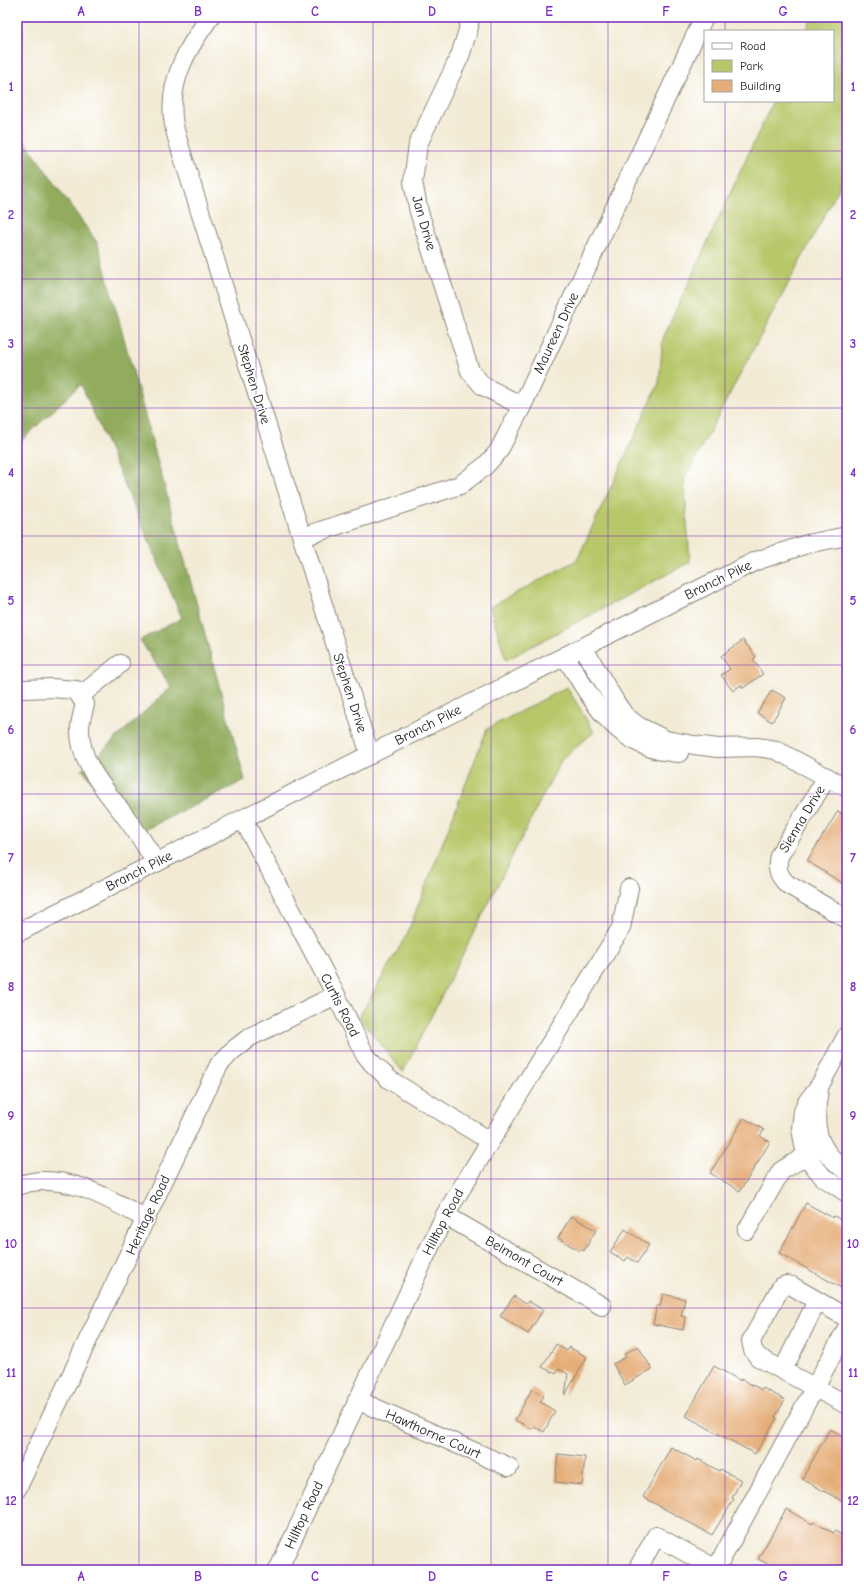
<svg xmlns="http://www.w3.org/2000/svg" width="864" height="1587" viewBox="0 0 864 1587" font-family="'Comic Neue',sans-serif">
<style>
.green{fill:#b7c769;stroke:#6a7242}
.forest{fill:#91ac5d;stroke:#56643c}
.building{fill:#e5ad78}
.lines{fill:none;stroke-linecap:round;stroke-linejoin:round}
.minor-casing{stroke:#878378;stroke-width:20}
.minor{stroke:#fff;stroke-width:18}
.grid{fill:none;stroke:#7b2cbf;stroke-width:1;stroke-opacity:0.55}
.labels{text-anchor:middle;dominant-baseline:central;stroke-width:3;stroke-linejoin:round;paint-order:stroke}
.street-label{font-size:14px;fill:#1c1c1c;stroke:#fff}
.neatline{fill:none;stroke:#7b2cbf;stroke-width:1.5}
.grid-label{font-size:13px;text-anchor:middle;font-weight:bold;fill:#7b2cbf}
</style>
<rect width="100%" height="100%" fill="#fff"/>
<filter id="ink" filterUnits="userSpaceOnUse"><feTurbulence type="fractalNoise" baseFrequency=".025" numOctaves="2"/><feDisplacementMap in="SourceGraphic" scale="8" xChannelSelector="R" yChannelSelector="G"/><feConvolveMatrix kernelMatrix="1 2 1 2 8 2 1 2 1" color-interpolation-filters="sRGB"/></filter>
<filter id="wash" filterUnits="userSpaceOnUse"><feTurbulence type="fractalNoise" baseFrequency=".012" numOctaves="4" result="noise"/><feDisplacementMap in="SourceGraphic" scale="16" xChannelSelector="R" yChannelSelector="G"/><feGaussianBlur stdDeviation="0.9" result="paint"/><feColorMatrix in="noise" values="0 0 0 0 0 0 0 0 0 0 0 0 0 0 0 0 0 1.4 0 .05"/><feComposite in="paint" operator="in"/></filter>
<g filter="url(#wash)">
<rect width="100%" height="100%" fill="#f2ead4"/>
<g class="green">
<path d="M 812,17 L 847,17 L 847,173 L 684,480 L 690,562 L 506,660 L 490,607 L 577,560 L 659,383 L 663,338 L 773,101 L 833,101 L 833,31 L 806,31 Z"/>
<path d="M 567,687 L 594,732 L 561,760 L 403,1072 L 359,1017 L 407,934 L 487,729 Z"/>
</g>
<g class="forest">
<path d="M 17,19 L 23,32 L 17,67 Z"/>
<path d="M 17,130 L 98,244 L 245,780 L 138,833 L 82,770 L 171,687 L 140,640 L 182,618 L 81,384 L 17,445 Z"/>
</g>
<g id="blocks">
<g class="building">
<path d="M 743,640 L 756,657 L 753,659 L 763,674 L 743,688 L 741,685 L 733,691 L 721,675 L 730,669 L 721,656 Z"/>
<path d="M 772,690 L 786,698 L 772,722 L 757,713 Z"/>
<path d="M 838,811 L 847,817 L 847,886 L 807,861 Z"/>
<path d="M 744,1118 L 764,1130 L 760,1136 L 770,1142 L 740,1191 L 710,1173 Z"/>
<path d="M 806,1203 L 833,1218 L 834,1216 L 847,1223 L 847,1291 L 779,1253 Z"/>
<path d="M 571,1216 L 596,1230 L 584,1251 L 581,1249 L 580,1251 L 558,1238 Z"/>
<path d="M 625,1229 L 649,1245 L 637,1263 L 628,1257 L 625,1261 L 610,1252 Z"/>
<path d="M 663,1294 L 685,1299 L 681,1316 L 685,1317 L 683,1330 L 653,1324 L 657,1306 L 660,1306 Z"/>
<path d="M 514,1296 L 526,1304 L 528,1301 L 543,1310 L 528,1334 L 500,1316 Z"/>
<path d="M 556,1344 L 567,1351 L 569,1347 L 587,1357 L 565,1395 L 568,1374 L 559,1369 L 556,1374 L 542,1367 Z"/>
<path d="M 638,1346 L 652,1369 L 625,1385 L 613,1364 L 626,1357 L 624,1354 Z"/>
<path d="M 714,1366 L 741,1381 L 741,1379 L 762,1390 L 763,1388 L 785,1400 L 775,1417 L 777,1418 L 755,1454 L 686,1416 Z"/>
<path d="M 532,1389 L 544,1396 L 540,1402 L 555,1411 L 544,1432 L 534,1426 L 532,1429 L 515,1420 Z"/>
<path d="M 830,1429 L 847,1438 L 847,1502 L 843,1500 L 842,1501 L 802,1479 Z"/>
<path d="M 671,1447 L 697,1461 L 698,1459 L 719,1471 L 720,1469 L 741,1480 L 732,1498 L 734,1499 L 712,1535 L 643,1497 Z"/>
<path d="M 558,1454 L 585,1457 L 582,1485 L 555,1482 Z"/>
<path d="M 786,1509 L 812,1524 L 813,1522 L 834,1533 L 835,1531 L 847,1538 L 847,1565 L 844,1570 L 783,1570 L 776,1566 L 775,1568 L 758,1559 Z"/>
</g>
</g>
</g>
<g filter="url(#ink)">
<use href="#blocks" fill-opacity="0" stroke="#878378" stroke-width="1"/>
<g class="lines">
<g class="minor-casing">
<g id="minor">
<path d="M 210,17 C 188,47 169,79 173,118 C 174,131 179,144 183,157 L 370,755"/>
<path d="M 469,17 L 469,27 L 460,56 L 418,144 L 413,182 L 419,212 L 470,371 L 483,386 L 522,406"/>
<path d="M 302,537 L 460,485 L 485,466 L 498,452 L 522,406 L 704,17"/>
<path d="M 583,647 L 616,703 L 625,716 L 638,726 L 666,740 L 694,745 L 718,748 L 757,747 L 776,750 L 847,788"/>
<path d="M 565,656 C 589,695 610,738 658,750 C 665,751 672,753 679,753"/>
<path d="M 24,689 L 51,688 L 76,690 L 85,704 C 83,712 80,721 80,728 C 79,762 103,787 122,812 C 134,828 146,845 156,863"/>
<path d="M 80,696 L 120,664"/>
<path d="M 827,777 L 779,856 C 776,868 778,875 787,884 L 847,919"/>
<path d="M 243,819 L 336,995 L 364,1053 L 372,1063 L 390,1080 L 490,1141"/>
<path d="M 17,933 L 583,647 L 756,561 L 807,544 L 847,536"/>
<path d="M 847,1035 L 820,1085 L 807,1102 L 803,1111 L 801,1129 L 806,1155 L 814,1166 L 823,1177 L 847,1193"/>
<path d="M 819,1091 C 812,1126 816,1150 847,1171"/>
<path d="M 17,1186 C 61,1169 108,1198 146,1219"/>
<path d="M 445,1215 L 602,1306"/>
<path d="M 747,1230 L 781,1171 L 822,1146"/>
<path d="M 847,1318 L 792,1286 L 786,1285 L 781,1287 L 751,1341 L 753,1350 L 758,1357 L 847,1405"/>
<path d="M 783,1370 L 817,1301"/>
<path d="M 357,1400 L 509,1467"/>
<path d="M 17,1489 L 213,1077 L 219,1065 L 232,1051 L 250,1037 L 336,995"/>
<path d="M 716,1569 L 847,1328"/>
<path d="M 278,1570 L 445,1215 L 621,928 L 629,888"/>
<path d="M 637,1570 L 656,1536 L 718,1570"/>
</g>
</g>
<use href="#minor" class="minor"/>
</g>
</g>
<path class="grid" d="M 139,17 L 139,1570M 256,17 L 256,1570M 373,17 L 373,1570M 491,17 L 491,1570M 608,17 L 608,1570M 725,17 L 725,31M 725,101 L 725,1570M 17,151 L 847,151M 17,279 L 847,279M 17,408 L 847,408M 17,536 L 847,536M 17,665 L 847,665M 17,794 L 847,794M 17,922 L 847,922M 17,1051 L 847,1051M 17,1179 L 847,1179M 17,1308 L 847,1308M 17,1436 L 847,1436"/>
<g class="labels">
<g class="street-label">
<text transform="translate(424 223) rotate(74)">Jan Drive</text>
<text transform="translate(556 333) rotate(-65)">Maureen Drive</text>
<text transform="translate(254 384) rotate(73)">Stephen Drive</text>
<text transform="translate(718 580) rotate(-26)">Branch Pike</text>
<text transform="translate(350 693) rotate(72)">Stephen Drive</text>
<text transform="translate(428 725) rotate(-27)">Branch Pike</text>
<text transform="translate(802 819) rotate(-59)">Sienna Drive</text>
<text transform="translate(139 871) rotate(-27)">Branch Pike</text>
<text transform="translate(340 1005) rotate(63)">Curtis Road</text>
<text transform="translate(148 1215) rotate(-65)">Heritage Road</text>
<text transform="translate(443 1222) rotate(-62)">Hilltop Road</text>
<text transform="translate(524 1261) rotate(30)">Belmont Court</text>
<text transform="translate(433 1434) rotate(24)">Hawthorne Court</text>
<text transform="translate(304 1515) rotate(-65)">Hilltop Road</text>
</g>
</g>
<rect width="864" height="1587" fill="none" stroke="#fff" stroke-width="44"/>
<rect x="704" y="30" width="130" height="72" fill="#ffffff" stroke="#a4a4a4"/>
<rect x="712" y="43" width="20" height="6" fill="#ffffff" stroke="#a4a4a4"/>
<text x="740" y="50" font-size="12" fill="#1c1c1c">Road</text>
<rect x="712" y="60" width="20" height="12" fill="#b7c769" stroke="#a4a4a4"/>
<text x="740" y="70" font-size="12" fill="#1c1c1c">Park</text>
<rect x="712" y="80" width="20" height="12" fill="#e5ad78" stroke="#a4a4a4"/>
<text x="740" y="90" font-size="12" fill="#1c1c1c">Building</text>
<rect x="22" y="22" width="820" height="1543" class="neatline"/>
<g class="grid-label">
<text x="81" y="16">A</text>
<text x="198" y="16">B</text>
<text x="315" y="16">C</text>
<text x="432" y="16">D</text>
<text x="549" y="16">E</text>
<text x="666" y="16">F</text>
<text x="783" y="16">G</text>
<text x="11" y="91">1</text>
<text x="853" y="91">1</text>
<text x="11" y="219">2</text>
<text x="853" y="219">2</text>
<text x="11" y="348">3</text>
<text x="853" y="348">3</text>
<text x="11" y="477">4</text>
<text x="853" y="477">4</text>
<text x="11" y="605">5</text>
<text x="853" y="605">5</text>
<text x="11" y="734">6</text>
<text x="853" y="734">6</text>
<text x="11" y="862">7</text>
<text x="853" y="862">7</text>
<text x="11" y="991">8</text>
<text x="853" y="991">8</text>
<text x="11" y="1120">9</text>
<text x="853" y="1120">9</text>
<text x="11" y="1248">10</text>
<text x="853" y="1248">10</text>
<text x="11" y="1377">11</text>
<text x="853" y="1377">11</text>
<text x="11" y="1505">12</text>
<text x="853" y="1505">12</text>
<text x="81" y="1581">A</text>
<text x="198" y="1581">B</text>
<text x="315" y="1581">C</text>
<text x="432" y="1581">D</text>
<text x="549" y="1581">E</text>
<text x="666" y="1581">F</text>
<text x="783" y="1581">G</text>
</g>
</svg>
